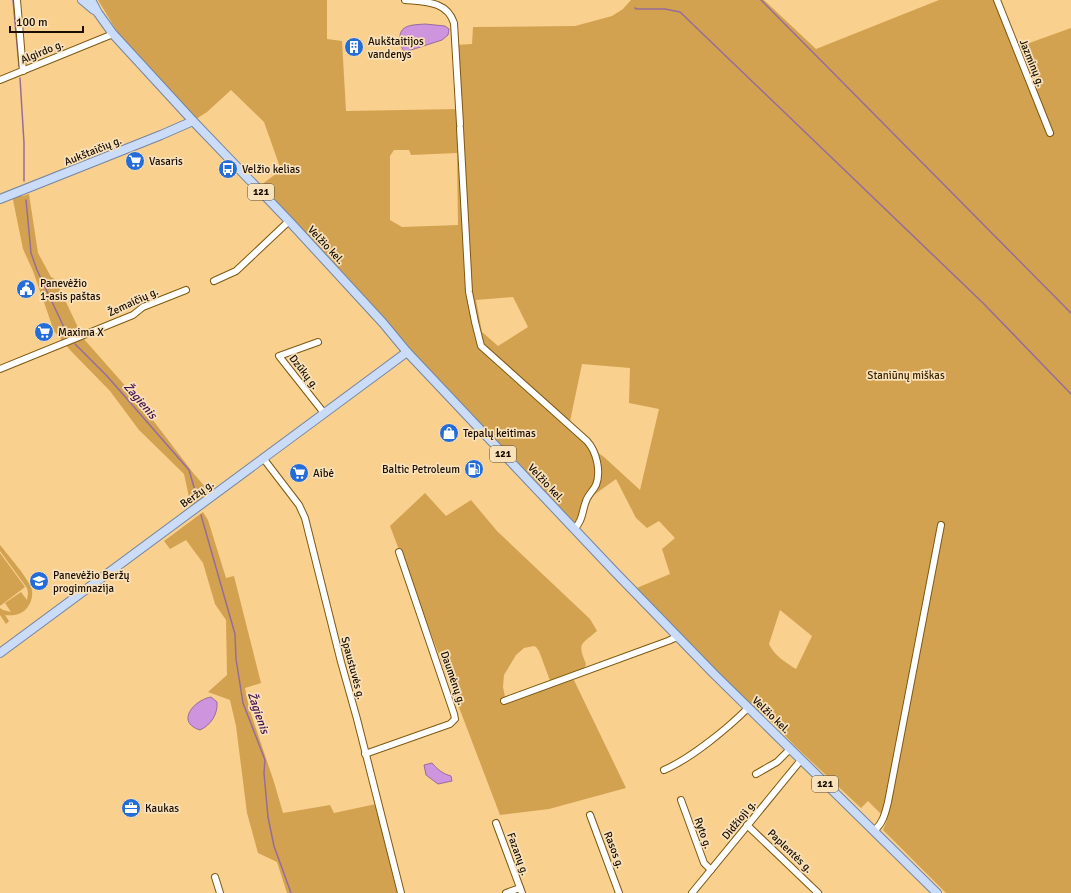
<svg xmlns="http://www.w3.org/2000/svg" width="1071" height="893" viewBox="0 0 1071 893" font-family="Signika,sans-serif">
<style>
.green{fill:#d2a250;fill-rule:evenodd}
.water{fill:#ce94dd;stroke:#976c9b}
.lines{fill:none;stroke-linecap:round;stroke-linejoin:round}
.stream{stroke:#976c9b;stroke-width:1.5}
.minor-casing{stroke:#7d5911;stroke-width:8}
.major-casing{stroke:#75859f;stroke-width:10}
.minor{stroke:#fff;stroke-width:6}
.major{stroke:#cadcf8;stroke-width:8}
.labels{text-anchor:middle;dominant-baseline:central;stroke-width:3.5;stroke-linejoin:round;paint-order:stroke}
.shield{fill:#f9e1ba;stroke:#5c4d38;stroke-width:1}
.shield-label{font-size:10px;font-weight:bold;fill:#180d00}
.poi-label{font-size:11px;fill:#180d00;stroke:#f9e1ba;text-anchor:start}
.street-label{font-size:11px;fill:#180d00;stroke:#f9e1ba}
.park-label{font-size:11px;fill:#392500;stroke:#f9e1ba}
.water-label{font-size:12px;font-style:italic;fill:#430d50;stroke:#f9e1ba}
</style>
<rect width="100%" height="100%" fill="#f9d08e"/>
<g class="green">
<path d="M 98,0 L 327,0 L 327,39 L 342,41 L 346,111 L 459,109 L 455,45 L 472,44 L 473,27 L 575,26 L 612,16 L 623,9 L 631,0 L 764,0 L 816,49 L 939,0 L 997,0 L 1015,48 L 1071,28 L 1071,893 L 946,893 L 883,830 L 887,820 L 868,801 L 861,808 L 795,746 L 767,717 L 752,712 L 632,590 L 670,574 L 662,549 L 675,538 L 659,521 L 647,528 L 636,518 L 616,479 L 584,502 L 580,519 L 574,523 L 257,188 L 281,170 L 264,122 L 231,90 L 207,112 L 193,121 L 121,38 ZM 394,150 L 409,150 L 411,155 L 457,153 L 458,225 L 402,227 L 390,220 L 390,156 ZM 513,297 L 528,327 L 498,346 L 482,332 L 476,300 ZM 582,364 L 630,368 L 629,403 L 659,409 L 640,490 L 604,457 L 594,450 L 569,426 ZM 780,610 L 812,636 L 796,669 C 786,663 774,655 769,644 Z"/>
<path d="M 29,194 L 38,253 L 51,277 L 55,279 L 83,338 L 136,398 L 194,474 L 213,496 L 192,511 L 184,474 L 139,430 L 110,391 L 70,350 L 54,331 L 33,271 L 23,249 L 12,195 L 23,196 Z"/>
<path d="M 425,493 L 446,516 L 471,500 L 497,531 L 590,619 L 597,631 C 581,645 577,642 586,664 L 584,669 L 571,674 L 626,788 L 549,809 L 500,815 L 390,526 ZM 534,646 L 536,647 L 539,651 L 552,686 L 506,702 L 503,687 L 504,675 L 516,655 L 524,648 Z"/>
<path d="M 203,512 L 208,520 L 226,578 L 234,576 L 261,683 L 245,688 L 249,708 L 274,782 L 283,813 L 330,805 L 334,813 L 376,804 L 398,893 L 287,893 L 277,862 L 258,853 L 247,813 L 236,726 L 230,700 L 208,692 L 227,675 L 226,620 L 215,604 L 203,563 L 186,540 L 170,549 L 164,541 Z"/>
<path d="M 0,545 C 8,555 29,579 32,590 C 33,596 31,603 27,608 C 21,615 13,616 5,615 L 9,621 L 6,624 L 0,615 L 0,608 L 3,610 L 11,612 L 5,603 L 21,592 L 27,600 L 28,593 L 27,588 L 0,551 Z"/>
<path d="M 0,553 L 25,587 L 0,606 Z"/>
</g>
<g class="water">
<path d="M 425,24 L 445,26 L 449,29 L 448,35 L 442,40 L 408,51 L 404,51 C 401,47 399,42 400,36 C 401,24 415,25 425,24 Z"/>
<path d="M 211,697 L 217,702 C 218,714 211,725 200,730 C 175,722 194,700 211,697 Z"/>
<path d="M 432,763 C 437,769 443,774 451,776 L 452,781 L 438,784 L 426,775 L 424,765 Z"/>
</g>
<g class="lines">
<g class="stream">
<path d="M 13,0 L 19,66"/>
<path d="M 761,0 L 1071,313"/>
<path d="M 635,8 L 637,9 L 665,9 L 680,12 L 983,303 L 1071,394"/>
<path d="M 20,78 L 24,143 L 24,181"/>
<path d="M 26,200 L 31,253 L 37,270 L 69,338"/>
<path d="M 75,344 L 107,376 L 189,470 L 196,494"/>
<path d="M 201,515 L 235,634 L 236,659 L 243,703 L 265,760 L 264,773 L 268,817 L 274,846 L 291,893"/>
</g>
<g class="minor-casing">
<g id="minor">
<path d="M 17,0 L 23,71"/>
<path d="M 405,0 C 425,2 447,1 454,23 L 460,124"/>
<path d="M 997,0 L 1050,133"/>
<path d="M 0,80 L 113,34"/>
<path d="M 460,128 L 469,292 L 475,322 L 481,346 L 587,441 C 597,452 601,472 596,485 C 593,491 588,495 586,501 C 582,511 583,521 574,529"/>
<path d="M 214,281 L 236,271 L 289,221"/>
<path d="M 318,342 L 279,356 L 324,413"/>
<path d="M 0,369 L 133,315 L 143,307 L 186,290"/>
<path d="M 263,458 L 299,505 L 305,518 L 341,662 L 357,719 L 401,893"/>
<path d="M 504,701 L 668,641 L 677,637"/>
<path d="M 365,754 L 450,724 L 455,719 L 454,714 L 399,552"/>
<path d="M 664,770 C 690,759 727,729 748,708"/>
<path d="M 756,774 L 777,762 L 790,749"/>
<path d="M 681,800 L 704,863 L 711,870"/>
<path d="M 590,815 L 619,893"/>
<path d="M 496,823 L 522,893"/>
<path d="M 747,825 L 818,893"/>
<path d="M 874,831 C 883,823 885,814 888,802 L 941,525"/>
<path d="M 215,877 L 220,893"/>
<path d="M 506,893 L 520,888"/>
<path d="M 692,893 L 801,760"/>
</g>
</g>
<g class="major-casing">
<g id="major">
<path d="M 82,0 L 94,10"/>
<path d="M 91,0 L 98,13 L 113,34 L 193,121 L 289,221 L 383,323 L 407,352 L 613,570 L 714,674 L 937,893"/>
<path d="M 0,199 L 161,135 L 193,121"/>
<path d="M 0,653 L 407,352"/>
</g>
</g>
<use href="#minor" class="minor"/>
<use href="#major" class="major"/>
</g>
<defs>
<g id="building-disc" transform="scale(1)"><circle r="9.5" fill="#246cd7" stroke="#f9e1ba"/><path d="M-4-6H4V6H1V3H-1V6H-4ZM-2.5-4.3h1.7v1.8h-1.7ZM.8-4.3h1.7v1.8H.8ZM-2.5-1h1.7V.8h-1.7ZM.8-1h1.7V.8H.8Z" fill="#fff"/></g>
<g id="supermarket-disc" transform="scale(1)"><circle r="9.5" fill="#246cd7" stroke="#f9e1ba"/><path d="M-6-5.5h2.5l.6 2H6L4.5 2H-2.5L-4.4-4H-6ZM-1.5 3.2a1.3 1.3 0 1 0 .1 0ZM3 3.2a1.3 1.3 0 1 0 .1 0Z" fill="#fff"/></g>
<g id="bus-disc" transform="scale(1)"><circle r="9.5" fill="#246cd7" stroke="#f9e1ba"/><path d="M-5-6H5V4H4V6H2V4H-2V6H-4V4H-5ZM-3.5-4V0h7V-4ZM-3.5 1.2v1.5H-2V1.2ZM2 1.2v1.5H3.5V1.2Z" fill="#fff"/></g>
<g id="civic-disc" transform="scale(1)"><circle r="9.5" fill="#246cd7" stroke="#f9e1ba"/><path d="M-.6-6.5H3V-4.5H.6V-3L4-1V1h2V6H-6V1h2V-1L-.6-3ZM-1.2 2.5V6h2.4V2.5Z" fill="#fff"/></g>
<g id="shop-disc" transform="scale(1)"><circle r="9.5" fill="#246cd7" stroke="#f9e1ba"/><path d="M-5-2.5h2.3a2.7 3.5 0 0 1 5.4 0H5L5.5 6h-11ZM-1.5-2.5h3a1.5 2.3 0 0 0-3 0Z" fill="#fff"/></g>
<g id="fuel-disc" transform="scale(1)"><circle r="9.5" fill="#246cd7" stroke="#f9e1ba"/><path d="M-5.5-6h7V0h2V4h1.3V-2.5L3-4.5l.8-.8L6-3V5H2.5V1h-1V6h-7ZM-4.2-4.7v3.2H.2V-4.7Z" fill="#fff"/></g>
<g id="school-disc" transform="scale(1)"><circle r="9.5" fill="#246cd7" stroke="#f9e1ba"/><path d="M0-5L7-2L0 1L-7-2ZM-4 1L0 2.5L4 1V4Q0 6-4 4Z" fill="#fff"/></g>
<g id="office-disc" transform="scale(1)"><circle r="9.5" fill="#246cd7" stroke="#f9e1ba"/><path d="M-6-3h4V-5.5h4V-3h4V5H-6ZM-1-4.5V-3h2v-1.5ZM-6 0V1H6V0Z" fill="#fff"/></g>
</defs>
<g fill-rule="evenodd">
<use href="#building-disc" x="354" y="47"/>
<use href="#supermarket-disc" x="135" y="161"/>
<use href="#bus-disc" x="228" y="169"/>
<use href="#civic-disc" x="26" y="289"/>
<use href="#supermarket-disc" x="44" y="332"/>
<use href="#shop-disc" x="449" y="433"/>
<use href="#fuel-disc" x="474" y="469"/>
<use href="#supermarket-disc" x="299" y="473"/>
<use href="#school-disc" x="39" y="581"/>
<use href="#office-disc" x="131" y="808"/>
</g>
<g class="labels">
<g class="shield">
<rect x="248" y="184" width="26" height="16" rx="3"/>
<rect x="490" y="446" width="26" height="16" rx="3"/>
<rect x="812" y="776" width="26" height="16" rx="3"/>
</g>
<g class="shield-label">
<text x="261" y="192">121</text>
<text x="503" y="454">121</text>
<text x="825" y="784">121</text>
</g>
<g class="poi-label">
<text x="368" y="41">Aukštaitijos<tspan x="368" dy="13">vandenys</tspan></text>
<text x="149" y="161">Vasaris</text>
<text x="242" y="169">Velžio kelias</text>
<text x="40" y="283">Panevėžio<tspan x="40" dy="13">1-asis paštas</tspan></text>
<text x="58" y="332">Maxima X</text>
<text x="463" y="433">Tepalų keitimas</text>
<text x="460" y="469" text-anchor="end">Baltic Petroleum</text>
<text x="313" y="473">Aibė</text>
<text x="53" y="575">Panevėžio Beržų<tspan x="53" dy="13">progimnazija</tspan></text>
<text x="145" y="808">Kaukas</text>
</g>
<g class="street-label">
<text transform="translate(42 52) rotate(-22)">Algirdo g.</text>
<text transform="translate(1032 63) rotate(68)">Jazminų g.</text>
<text transform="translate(93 151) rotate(-22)">Aukštaičių g.</text>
<text transform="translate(326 245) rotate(47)">Velžio kel.</text>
<text transform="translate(133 302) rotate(-25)">Žemaičių g.</text>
<text transform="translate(304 372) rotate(52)">Dzūkų g.</text>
<text transform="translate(546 483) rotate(47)">Velžio kel.</text>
<text transform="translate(197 494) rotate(-36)">Beržų g.</text>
<text transform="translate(353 668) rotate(75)">Spaustuvės g.</text>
<text transform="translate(453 678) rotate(71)">Daumėnų g.</text>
<text transform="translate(771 715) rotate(44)">Velžio kel.</text>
<text transform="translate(739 820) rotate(-51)">Didžioji g.</text>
<text transform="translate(703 833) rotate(70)">Ryto g.</text>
<text transform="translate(614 850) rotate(69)">Rasos g.</text>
<text transform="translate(790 851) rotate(44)">Paplentės g.</text>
<text transform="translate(518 854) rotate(70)">Fazanų g.</text>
</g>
<g class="park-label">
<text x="906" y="375">Staniūnų miškas</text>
</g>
<g class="water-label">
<text transform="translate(140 401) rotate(49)">Žagienis</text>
<text transform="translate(258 713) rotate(71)">Žagienis</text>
</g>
</g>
<path d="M10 26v6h73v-6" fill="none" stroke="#180d00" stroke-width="2"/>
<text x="16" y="26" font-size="12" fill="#180d00" stroke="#f9e1ba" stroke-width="3" paint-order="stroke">100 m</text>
</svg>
